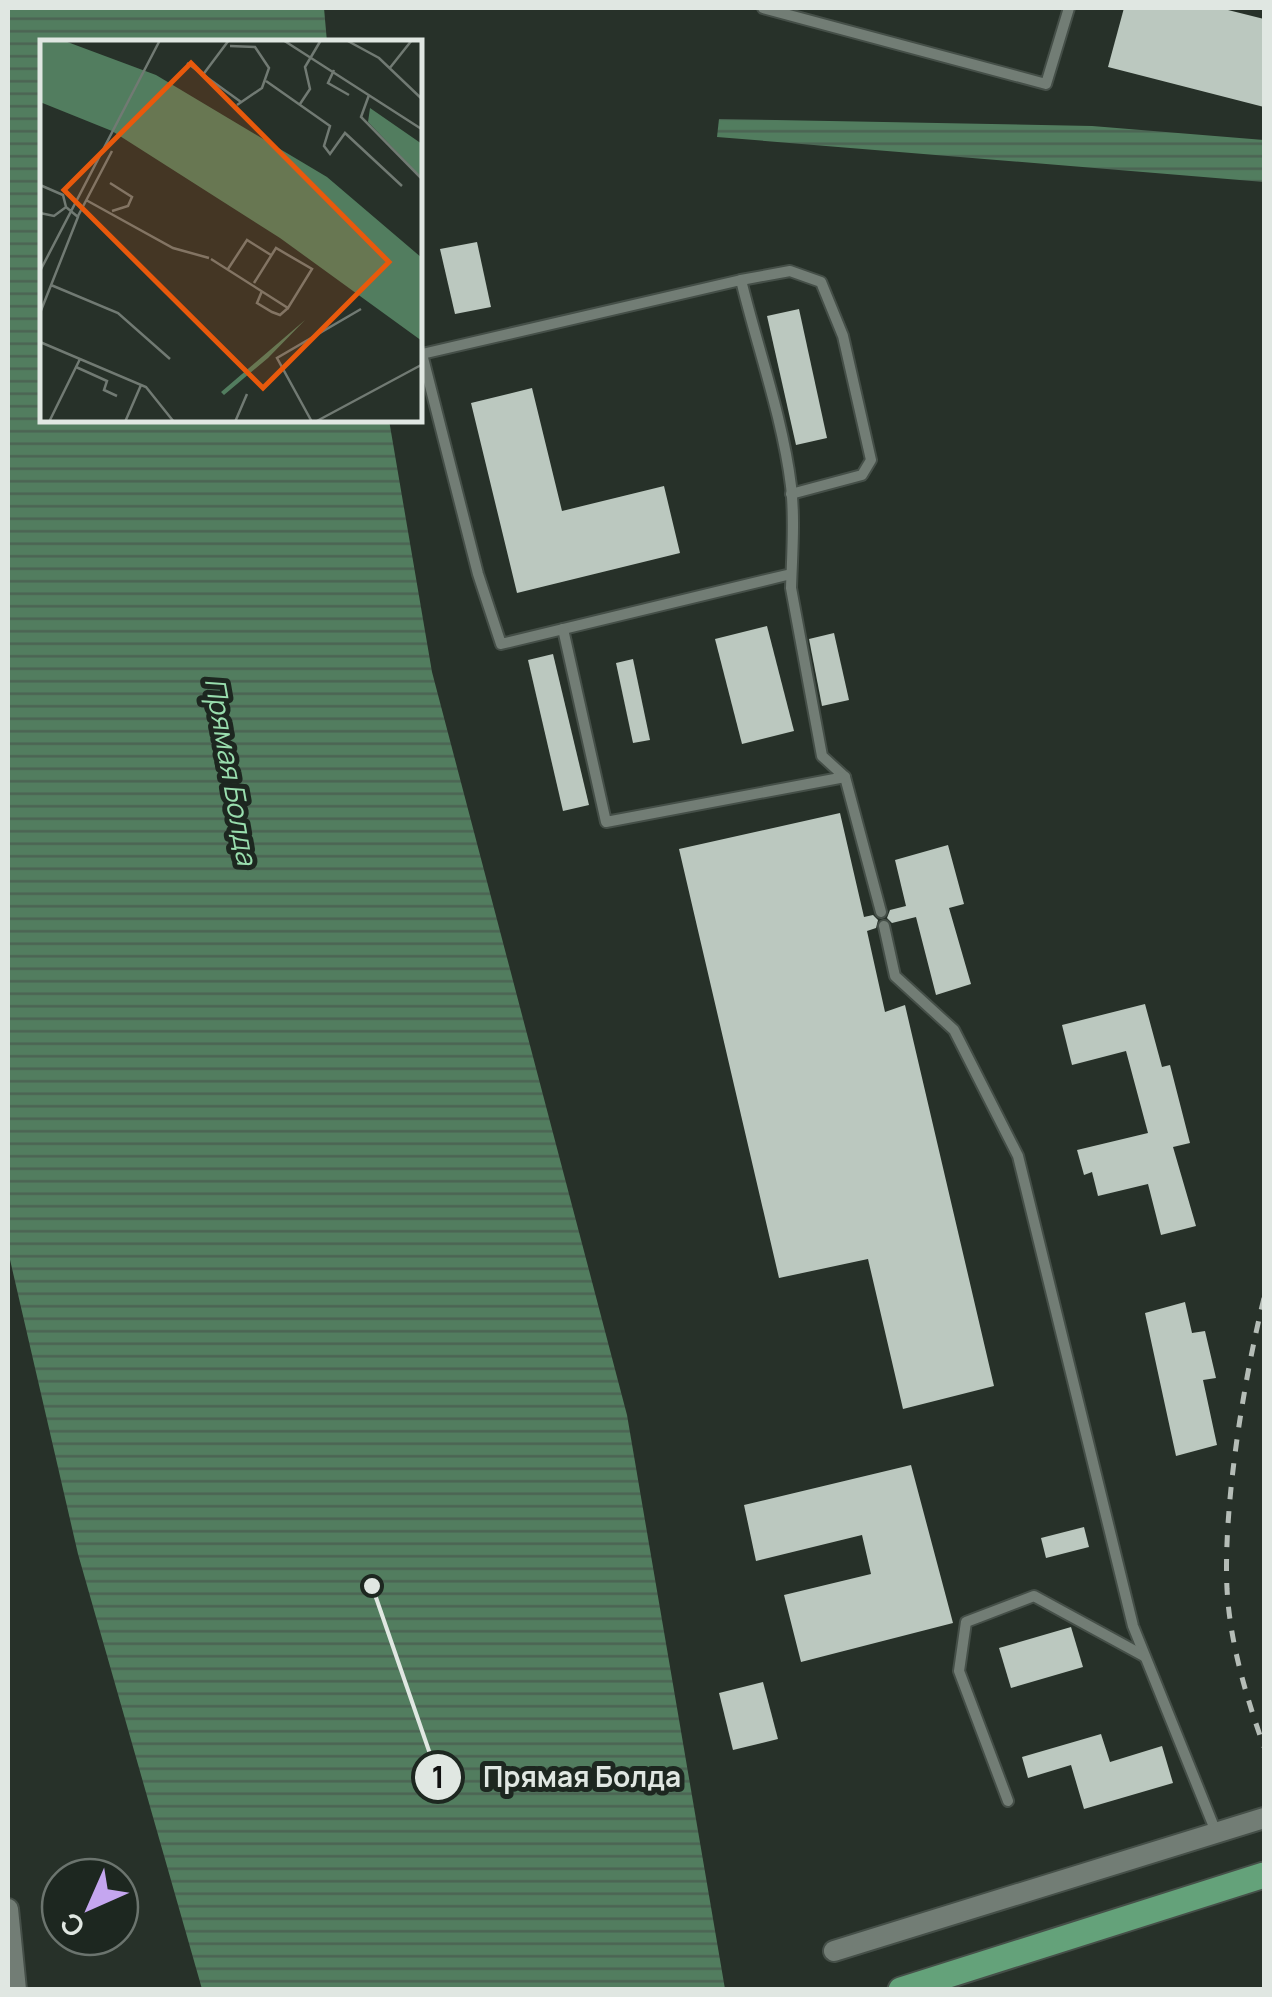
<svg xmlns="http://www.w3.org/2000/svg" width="1272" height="1997" viewBox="0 0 1272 1997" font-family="Manrope,sans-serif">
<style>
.water{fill:url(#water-rules)}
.building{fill:#bbc8bf}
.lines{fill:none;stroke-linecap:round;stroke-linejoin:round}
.lane-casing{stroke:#454f48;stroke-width:14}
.street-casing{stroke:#454f48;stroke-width:24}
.primary-casing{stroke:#454f48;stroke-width:29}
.lane{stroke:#727d75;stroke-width:10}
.street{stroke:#727d75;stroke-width:20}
.primary{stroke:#64a27a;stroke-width:25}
.rail{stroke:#b5bdb7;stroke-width:5;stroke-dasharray:12 12;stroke-linecap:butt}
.labels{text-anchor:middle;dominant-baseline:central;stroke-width:10;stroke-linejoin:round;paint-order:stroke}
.water-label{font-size:28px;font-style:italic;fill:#99deae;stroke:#1d2720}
.inset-road{fill:none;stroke:#717a73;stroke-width:2.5}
.view{fill:#e8590c;fill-opacity:0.15;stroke:#e8590c;stroke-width:5}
.inset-edge{fill:none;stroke:#e0e7e2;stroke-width:5}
.leader{fill:none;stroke:#e0e7e2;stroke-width:4}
.callout-dot{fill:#e0e7e2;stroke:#1d2720;stroke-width:4}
.mark-label{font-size:30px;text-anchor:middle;font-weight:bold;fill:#111}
.callout-label{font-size:28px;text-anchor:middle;font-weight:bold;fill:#e0e7e2;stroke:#1d2720;stroke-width:10;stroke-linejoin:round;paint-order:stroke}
</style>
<defs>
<pattern id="water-rules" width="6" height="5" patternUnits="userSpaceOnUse" patternTransform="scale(2.5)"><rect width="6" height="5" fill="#527d5f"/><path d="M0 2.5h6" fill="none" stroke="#4b6453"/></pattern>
</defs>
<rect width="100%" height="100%" fill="#273129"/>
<g class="water">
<path d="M 8,8 L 324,8 L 327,42 L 42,42 L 42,420 L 389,420 L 432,672 L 627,1415 L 725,1989 L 202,1989 L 78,1554 L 8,1251 Z"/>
<path d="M 719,119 L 1092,126 L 1264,140 L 1264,182 L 717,137 Z"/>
</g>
<g class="building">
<path d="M 1124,8 L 1220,8 L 1264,19 L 1264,107 L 1108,67 Z"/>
<path d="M 477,242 L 491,307 L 455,314 L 440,249 Z"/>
<path d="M 799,309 L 827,438 L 796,445 L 767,316 Z"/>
<path d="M 532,388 L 562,511 L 664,486 L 680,553 L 517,593 L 471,403 Z"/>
<path d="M 767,626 L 794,731 L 742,744 L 715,639 Z"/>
<path d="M 834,633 L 849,700 L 822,706 L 809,639 Z"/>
<path d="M 553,654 L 589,805 L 563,811 L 528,660 Z"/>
<path d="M 633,659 L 650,740 L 633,743 L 616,663 Z"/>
<path d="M 840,813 L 864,917 L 873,915 L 878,920 L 876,928 L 867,931 L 885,1012 L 905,1005 L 994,1386 L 903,1409 L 868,1259 L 779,1278 L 679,849 Z"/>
<path d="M 948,845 L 964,904 L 949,908 L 971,984 L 936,995 L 916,917 L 892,923 L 887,918 L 890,910 L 906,906 L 895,860 Z"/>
<path d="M 1145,1004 L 1162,1067 L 1170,1065 L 1190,1143 L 1173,1147 L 1196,1226 L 1161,1235 L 1148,1184 L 1098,1196 L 1092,1172 L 1084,1175 L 1077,1150 L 1148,1133 L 1126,1051 L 1072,1065 L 1062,1025 Z"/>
<path d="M 1185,1302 L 1192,1333 L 1205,1331 L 1216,1378 L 1203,1380 L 1217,1445 L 1176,1456 L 1145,1313 Z"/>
<path d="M 911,1465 L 953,1623 L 801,1662 L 784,1595 L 871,1574 L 862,1535 L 756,1561 L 744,1505 Z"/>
<path d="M 1084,1527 L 1089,1547 L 1046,1558 L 1041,1538 Z"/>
<path d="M 1071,1627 L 1083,1667 L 1011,1688 L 999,1648 Z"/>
<path d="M 763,1682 L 778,1739 L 733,1750 L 719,1693 Z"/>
<path d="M 1101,1734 L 1110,1762 L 1162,1746 L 1173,1783 L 1084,1809 L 1071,1765 L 1028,1778 L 1022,1757 Z"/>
</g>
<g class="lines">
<g class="lane-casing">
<g id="lane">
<path d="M 763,8 L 1046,84 L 1069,8"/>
<path d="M 741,280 L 790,271 L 821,282 L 843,336 L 871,460 L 862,475 L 791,494"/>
<path d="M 791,574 L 501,644 L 478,574 L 422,354 L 741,280 C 757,346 783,419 791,486 C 795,519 792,555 791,588 L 822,756 L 845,777 L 881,912"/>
<path d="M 563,629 L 606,822 L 845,777"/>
<path d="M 884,926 L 895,976 L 954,1030 L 1018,1156 L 1133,1626 L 1216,1832"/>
<path d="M 1008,1801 L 959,1671 L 966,1622 L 1034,1596 L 1144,1656"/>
</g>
</g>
<g class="street-casing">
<g id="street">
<path d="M 8,1909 L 16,1990"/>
<path d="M 834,1951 L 1264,1818"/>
</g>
</g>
<g class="primary-casing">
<path id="primary" d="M 901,1990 L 1264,1875"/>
</g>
<use href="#lane" class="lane"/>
<use href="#street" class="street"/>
<use href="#primary" class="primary"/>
<path class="rail" d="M 1264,1298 C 1244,1379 1223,1506 1227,1589 C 1230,1643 1246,1696 1264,1747"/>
</g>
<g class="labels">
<g class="water-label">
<text transform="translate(232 771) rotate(80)">Прямая Болда</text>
</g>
</g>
<g transform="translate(40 40)">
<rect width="382" height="382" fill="#273129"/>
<path d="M 0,0 L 22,0 L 116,35 L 287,137 L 382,218 L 382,301 L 240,198 L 72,91 L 0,62 ZM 330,68 L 382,104 L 382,138 L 328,82 ZM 265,280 L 228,318 L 184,355 L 181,352 Z" fill="#527d5f"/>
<path class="inset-road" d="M 243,0 L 383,90M 306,0 L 339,18 L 383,60M 190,6 L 215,7 L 229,28 L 222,48 L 197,65M 147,23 L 201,62M 349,29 L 372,0M 294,30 L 288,43 L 309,55M 162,36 L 189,0M 226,41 L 290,86 L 284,106 L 290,114 L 305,93 L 362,146M 329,55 L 321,77 L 383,140M 260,64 L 270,49 L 265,27 L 281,0M 70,143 L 92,157 L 88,166 L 72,171M 0,145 L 23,155 L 26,167M 46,160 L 133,208 L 169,218M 0,173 L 14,176 L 26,167 L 38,177 L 0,273M 38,176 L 72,111M 171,219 L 248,268 L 272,229 L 236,208 L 214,243M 188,229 L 207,200 L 231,215M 0,231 L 120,0M 11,245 L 78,273 L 130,319M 222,251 L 217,263 L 232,272 L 240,275 L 248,268M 0,302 L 106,347 L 134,382M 36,327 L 67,341 L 64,350 L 77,356M 9,382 L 40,319M 85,382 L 101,345M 195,382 L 207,354M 272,382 L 237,318 L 321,269M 275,382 L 383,324"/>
<path class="view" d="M 151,23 L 349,222 L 223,348 L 24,150 Z"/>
<rect width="382" height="382" class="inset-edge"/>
</g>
<path class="leader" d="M372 1586L438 1777"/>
<g class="callout-dot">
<circle cx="372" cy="1586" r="10"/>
<circle cx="438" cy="1777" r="25"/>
</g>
<g class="mark-label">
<text x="438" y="1788">1</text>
</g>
<g class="callout-label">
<text x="582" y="1787">Прямая Болда</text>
</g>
<rect width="1272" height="1997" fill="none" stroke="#e0e7e2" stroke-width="20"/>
<g transform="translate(90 1907) rotate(225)"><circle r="48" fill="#1d2720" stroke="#6b746e" stroke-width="2.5"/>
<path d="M0-8L18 38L0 25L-18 38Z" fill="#c5a6f0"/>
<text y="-15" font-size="28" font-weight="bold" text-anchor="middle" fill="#e0e7e2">С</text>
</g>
</svg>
